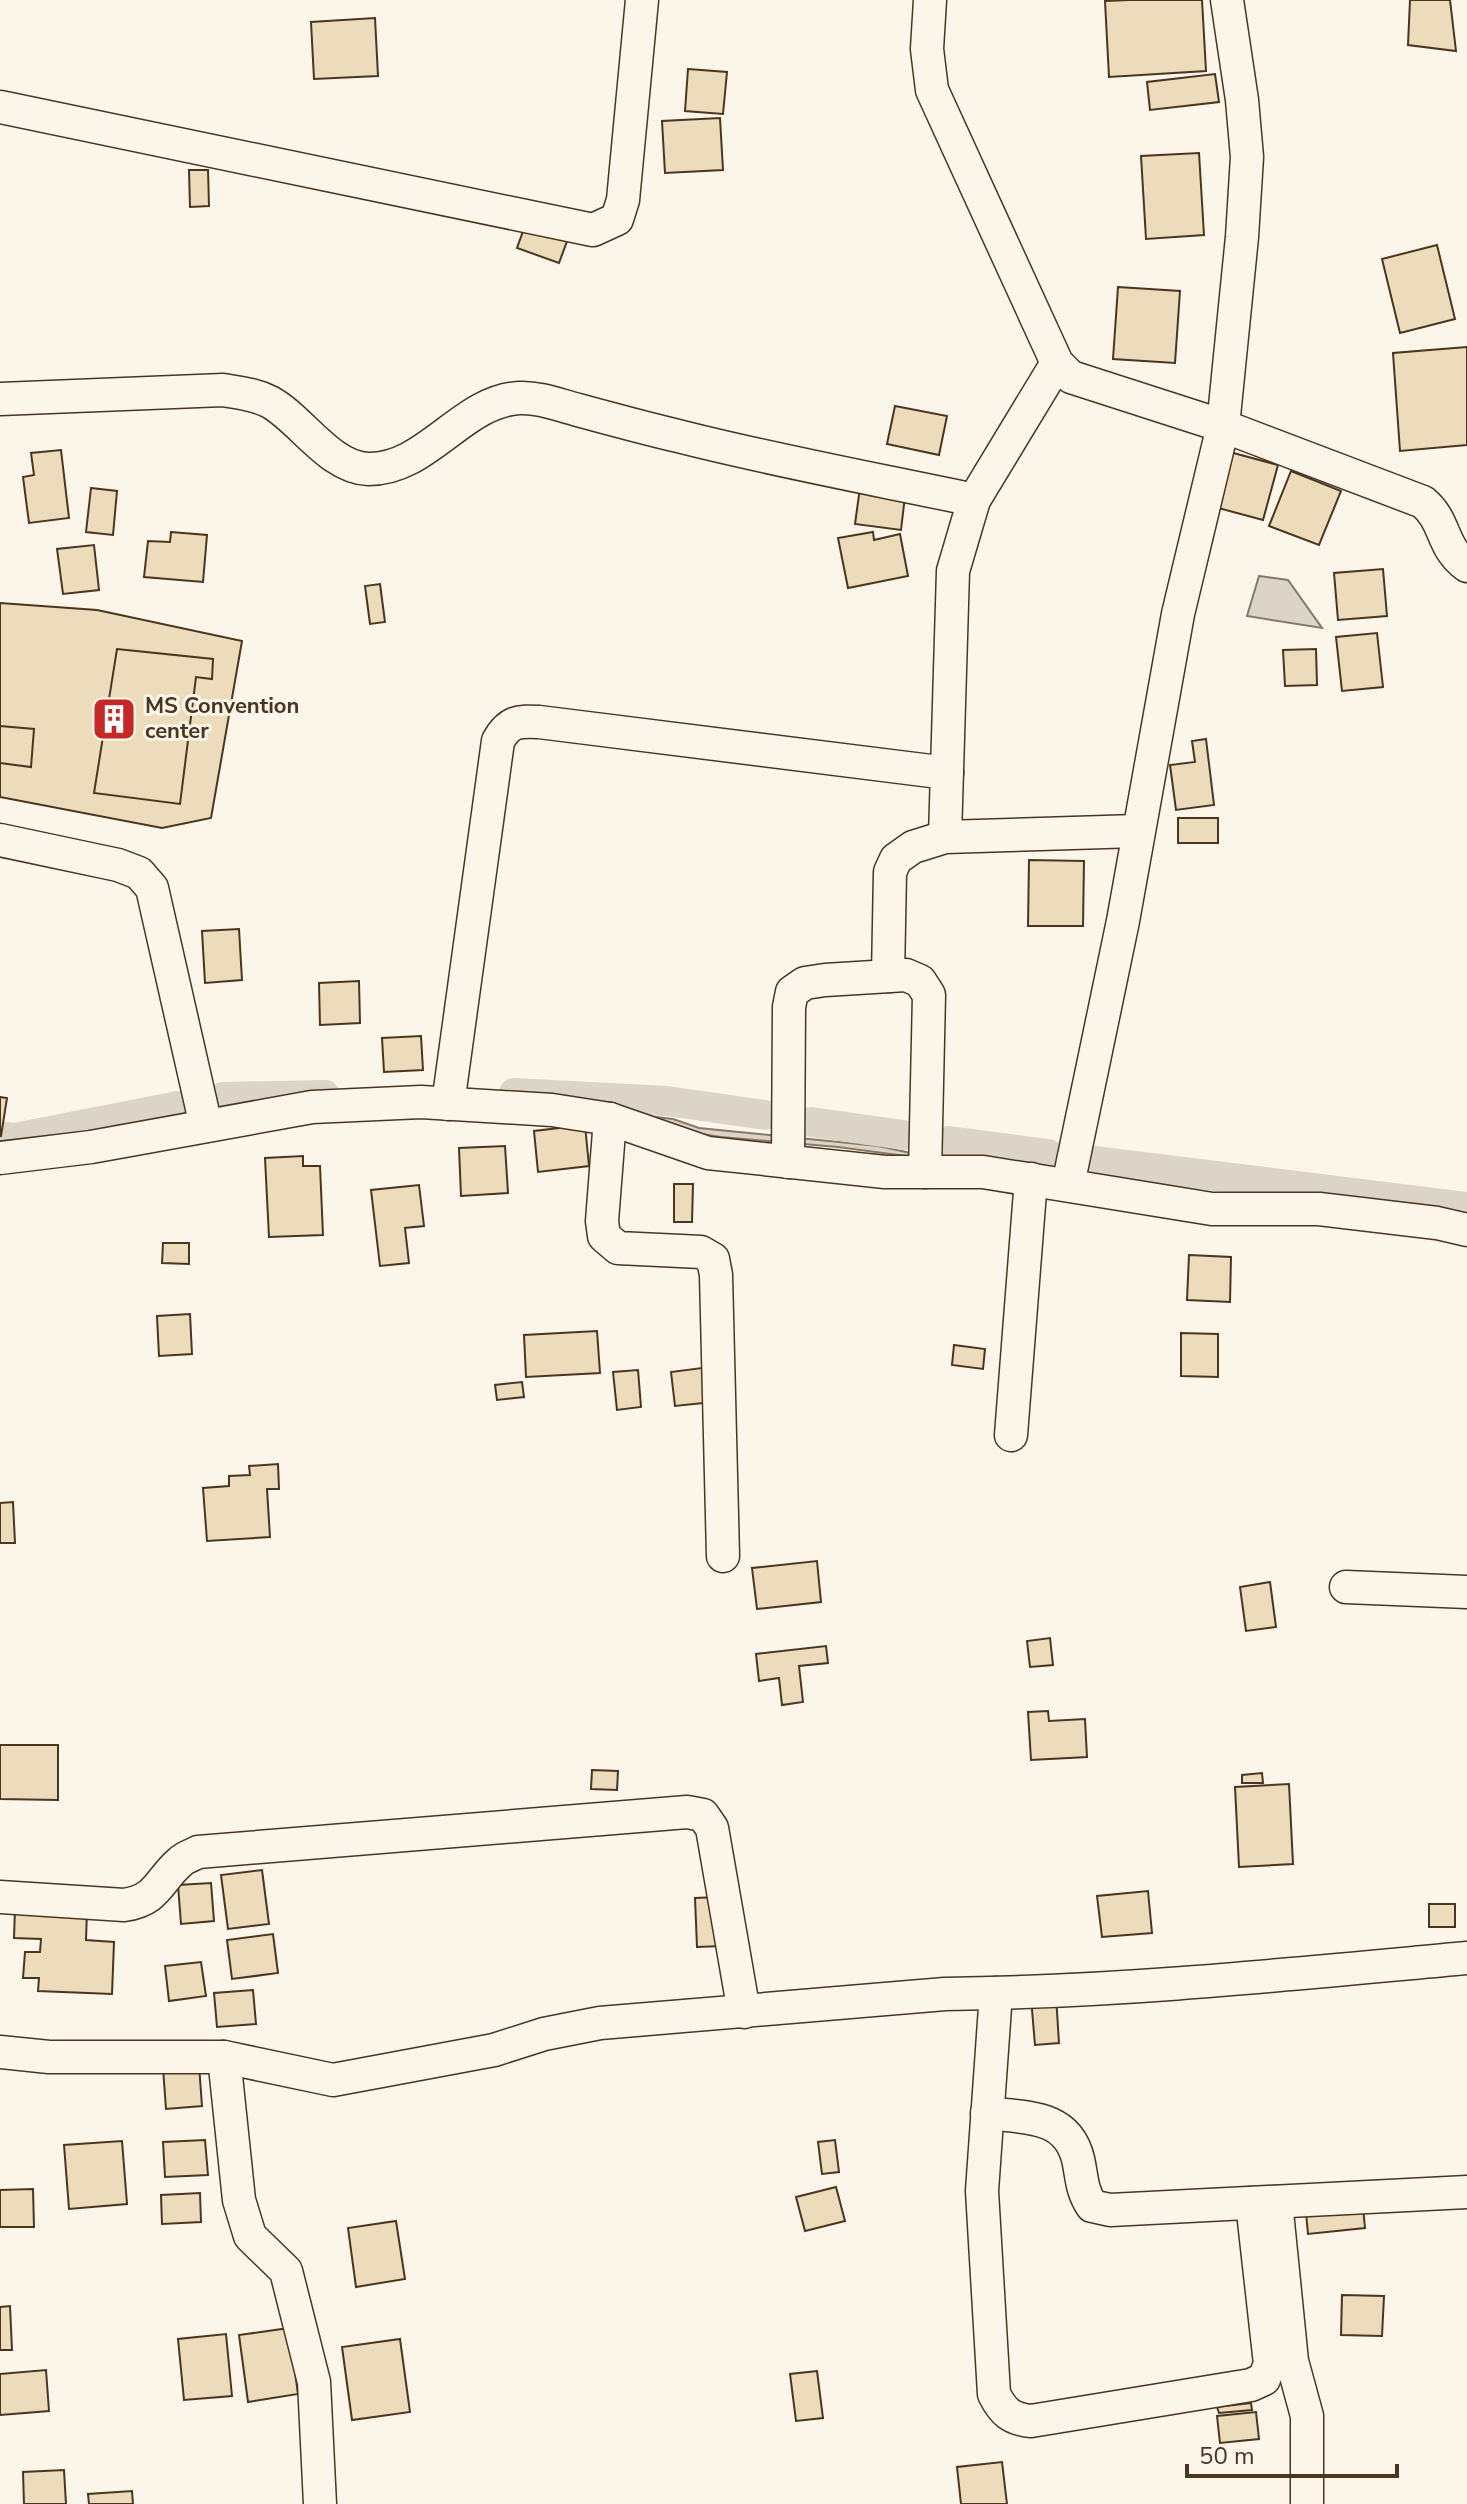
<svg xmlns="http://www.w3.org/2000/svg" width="1467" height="2504" viewBox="0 0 1467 2504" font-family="'Nunito Sans',sans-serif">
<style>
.water{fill:#dcd4c6;stroke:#887966;stroke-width:2}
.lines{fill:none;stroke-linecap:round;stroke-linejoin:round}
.canal{stroke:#dcd4c6;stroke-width:30}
.building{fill:#ecdcbc;stroke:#4a3520;stroke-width:2}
.minor-casing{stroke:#4a3520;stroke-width:35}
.minor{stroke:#fbf6e9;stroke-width:32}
.labels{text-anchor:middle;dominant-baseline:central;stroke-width:6;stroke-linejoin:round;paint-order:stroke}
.poi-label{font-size:22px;font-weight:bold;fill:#4a3520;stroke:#fbf6e9;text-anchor:start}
</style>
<rect width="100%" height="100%" fill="#fbf6e9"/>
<g class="water">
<path d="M 1259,576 L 1288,580 L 1322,628 L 1247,616 Z"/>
<path d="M 611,1112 L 673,1119 L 699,1128 L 878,1146 L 958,1163 L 838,1147 L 721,1137 L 687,1132 Z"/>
</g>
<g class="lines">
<g class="canal">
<path d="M 514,1093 L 667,1101 L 765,1115"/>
<path d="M 223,1097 L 325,1095"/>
<path d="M 811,1122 L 903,1135"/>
<path d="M 0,1136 L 15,1138 L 178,1106"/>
<path d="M 949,1141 L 1048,1154"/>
<path d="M 1094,1161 L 1467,1207"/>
</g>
</g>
<g class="building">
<path d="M 1129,0 L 1202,0 L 1206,71 L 1109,77 L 1105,1 Z"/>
<path d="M 1410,0 L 1450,0 L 1456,51 L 1408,45 Z"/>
<path d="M 375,18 L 378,76 L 314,79 L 311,22 Z"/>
<path d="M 688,69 L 727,72 L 723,114 L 685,111 Z"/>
<path d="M 1215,74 L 1219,102 L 1150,110 L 1147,82 Z"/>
<path d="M 720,118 L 723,170 L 665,173 L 662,121 Z"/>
<path d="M 1199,153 L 1204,235 L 1146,239 L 1141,156 Z"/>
<path d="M 189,170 L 208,170 L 209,206 L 190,207 Z"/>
<path d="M 531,209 L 573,225 L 559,263 L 517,248 Z"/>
<path d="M 1437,245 L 1455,319 L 1400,333 L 1382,259 Z"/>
<path d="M 1118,287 L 1180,291 L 1175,363 L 1113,359 Z"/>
<path d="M 1467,347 L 1467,445 L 1400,451 L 1393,353 Z"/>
<path d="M 895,406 L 947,416 L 939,455 L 887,444 Z"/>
<path d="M 61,450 L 69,518 L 29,523 L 23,477 L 34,475 L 31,453 Z"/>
<path d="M 1226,451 L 1278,465 L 1263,520 L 1211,506 Z"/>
<path d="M 1291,471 L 1341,491 L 1319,545 L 1269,526 Z"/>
<path d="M 862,473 L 907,479 L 901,530 L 855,524 Z"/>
<path d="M 91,488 L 117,491 L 113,535 L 86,532 Z"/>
<path d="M 171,532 L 207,535 L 203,582 L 144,577 L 148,541 L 170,542 Z"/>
<path d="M 873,532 L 874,540 L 900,534 L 908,576 L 848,588 L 838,538 Z"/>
<path d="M 94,545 L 99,590 L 63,594 L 57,549 Z"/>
<path d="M 1383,569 L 1387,616 L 1338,620 L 1334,573 Z"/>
<path d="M 380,584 L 385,622 L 370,624 L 365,586 Z"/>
<path d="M 0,603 L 97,610 L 242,641 L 211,818 L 162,828 L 0,797 Z"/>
<path d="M 1377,633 L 1383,687 L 1342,691 L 1336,637 Z"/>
<path d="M 117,649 L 213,659 L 212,679 L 196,677 L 180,804 L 94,793 Z"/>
<path d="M 1316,649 L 1317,685 L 1285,686 L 1283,650 Z"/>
<path d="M 0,726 L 34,729 L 31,767 L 0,763 Z"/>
<path d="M 1206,739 L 1214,805 L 1176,810 L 1170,765 L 1195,762 L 1192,741 Z"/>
<rect x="1178" y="818" width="40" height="25"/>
<path d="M 1029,860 L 1084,861 L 1083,926 L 1028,926 Z"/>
<path d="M 239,929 L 242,980 L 205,983 L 202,931 Z"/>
<path d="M 359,981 L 360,1023 L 320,1025 L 319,983 Z"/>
<path d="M 421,1036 L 423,1070 L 384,1072 L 382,1038 Z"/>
<path d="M 0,1097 L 7,1098 L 1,1136 L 0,1136 Z"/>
<path d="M 585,1125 L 589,1166 L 538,1172 L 534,1131 Z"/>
<path d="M 505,1146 L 508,1193 L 461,1196 L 459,1148 Z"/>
<path d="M 303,1156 L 303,1166 L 320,1166 L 323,1235 L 269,1237 L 265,1158 Z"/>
<path d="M 674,1184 L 693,1184 L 692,1222 L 674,1222 Z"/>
<path d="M 419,1185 L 424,1226 L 405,1228 L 409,1263 L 380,1266 L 371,1190 Z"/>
<path d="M 163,1243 L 189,1243 L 189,1264 L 162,1263 Z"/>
<path d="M 1189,1255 L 1231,1257 L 1230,1302 L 1187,1300 Z"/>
<path d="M 190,1314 L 192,1354 L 159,1356 L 157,1316 Z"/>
<path d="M 597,1331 L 600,1373 L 526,1377 L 524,1335 Z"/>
<path d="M 1181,1333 L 1218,1334 L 1218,1377 L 1181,1376 Z"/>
<path d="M 954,1345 L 985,1349 L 983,1369 L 952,1365 Z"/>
<path d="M 717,1366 L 722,1401 L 675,1406 L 671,1372 Z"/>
<path d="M 638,1370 L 641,1407 L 617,1410 L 613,1372 Z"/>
<path d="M 522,1382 L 524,1397 L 497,1400 L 495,1385 Z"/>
<path d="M 278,1464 L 279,1489 L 267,1489 L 270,1537 L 207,1541 L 203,1488 L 229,1486 L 229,1476 L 250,1475 L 249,1466 Z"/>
<path d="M 13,1502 L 15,1543 L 0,1543 L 0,1503 Z"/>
<path d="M 817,1561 L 821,1602 L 757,1609 L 752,1568 Z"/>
<path d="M 1270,1582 L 1276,1627 L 1246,1631 L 1240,1587 Z"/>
<path d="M 1050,1638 L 1053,1665 L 1030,1667 L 1027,1641 Z"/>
<path d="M 826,1646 L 828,1663 L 799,1666 L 803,1702 L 782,1705 L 779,1678 L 759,1681 L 756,1654 Z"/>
<path d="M 1048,1711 L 1049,1721 L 1085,1719 L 1087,1757 L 1031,1760 L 1028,1712 Z"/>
<path d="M 0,1745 L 58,1745 L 58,1800 L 0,1799 Z"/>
<path d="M 592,1770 L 618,1771 L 617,1790 L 591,1789 Z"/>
<path d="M 1262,1773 L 1263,1783 L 1242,1783 L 1242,1775 Z"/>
<path d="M 1289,1784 L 1293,1864 L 1239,1867 L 1235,1787 Z"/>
<path d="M 262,1870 L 269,1924 L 228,1929 L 221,1875 Z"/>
<path d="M 211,1883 L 214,1921 L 181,1924 L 178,1885 Z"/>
<path d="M 1148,1891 L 1152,1933 L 1102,1937 L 1097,1896 Z"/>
<path d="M 719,1897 L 722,1946 L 697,1947 L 695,1898 Z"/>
<rect x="1429" y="1904" width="26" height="23"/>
<path d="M 15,1908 L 87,1911 L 86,1940 L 114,1942 L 112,1994 L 38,1991 L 39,1978 L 23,1978 L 25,1952 L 40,1952 L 41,1939 L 14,1938 Z"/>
<path d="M 273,1934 L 278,1973 L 232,1979 L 227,1940 Z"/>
<path d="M 201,1962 L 206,1996 L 169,2001 L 165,1966 Z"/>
<path d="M 253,1990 L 256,2024 L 217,2027 L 214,1993 Z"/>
<path d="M 1056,1996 L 1059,2043 L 1035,2045 L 1031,1998 Z"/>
<path d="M 199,2065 L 202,2106 L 166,2109 L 163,2068 Z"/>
<path d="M 205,2140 L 208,2175 L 165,2177 L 163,2142 Z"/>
<path d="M 835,2140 L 839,2172 L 822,2174 L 818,2142 Z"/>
<path d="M 122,2141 L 127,2204 L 69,2209 L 64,2145 Z"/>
<path d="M 1361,2186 L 1365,2228 L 1308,2234 L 1304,2192 Z"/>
<path d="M 836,2187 L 845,2221 L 805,2231 L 796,2197 Z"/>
<path d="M 33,2189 L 34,2227 L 0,2227 L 0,2190 Z"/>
<path d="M 200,2193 L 201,2222 L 162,2224 L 161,2195 Z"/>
<path d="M 396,2221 L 405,2279 L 356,2287 L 348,2228 Z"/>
<path d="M 1342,2295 L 1384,2296 L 1382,2336 L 1341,2335 Z"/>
<path d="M 10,2306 L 12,2350 L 0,2350 L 0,2307 Z"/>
<path d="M 289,2328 L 298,2394 L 248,2402 L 239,2335 Z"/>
<path d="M 226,2334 L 232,2396 L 184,2400 L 178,2339 Z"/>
<path d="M 400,2339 L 410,2412 L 352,2420 L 342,2347 Z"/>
<path d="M 46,2370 L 49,2411 L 0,2415 L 0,2374 Z"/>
<path d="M 817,2371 L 823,2418 L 796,2421 L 790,2374 Z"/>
<path d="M 1251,2403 L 1252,2410 L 1219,2413 L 1217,2407 Z"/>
<path d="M 1256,2412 L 1259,2439 L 1220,2443 L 1217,2416 Z"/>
<path d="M 1002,2462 L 1007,2504 L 961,2504 L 957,2467 Z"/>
<path d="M 64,2470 L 66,2504 L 24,2504 L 23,2472 Z"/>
<path d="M 132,2491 L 133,2504 L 89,2504 L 88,2494 Z"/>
</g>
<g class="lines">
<g class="minor-casing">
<g id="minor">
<path d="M 930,0 L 927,49 L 932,90 L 1057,363 L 1071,377 L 1223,426 L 1423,502 C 1447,522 1440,546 1467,566"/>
<path d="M 0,107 L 593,230 L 617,219 L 623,200 L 642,0"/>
<path d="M 0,399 L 223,390 C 239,393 255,394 270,402 C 301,419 330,468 368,469 C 427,470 462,401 519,398 C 539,397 559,405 578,410 C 611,419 644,428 678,436 C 776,461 875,479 974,500"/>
<path d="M 945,837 L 953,571 L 974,500 L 1057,363"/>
<path d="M 0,840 L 118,865 L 139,873 L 152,888 L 206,1126"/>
<path d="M 888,976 L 890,872 L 896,859 L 913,847 L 945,837 L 1137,831"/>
<path d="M 448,1104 L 498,741 C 509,721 518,721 539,722 L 947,773"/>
<path d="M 610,1119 L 602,1221 L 604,1236 L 618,1248 L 701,1252 L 713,1259 L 716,1275 L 723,1556"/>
<path d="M 0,1158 L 91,1147 L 312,1107 L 421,1102 L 552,1110 L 610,1119 L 708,1153 L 885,1172 L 983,1172 L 1212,1209 L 1319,1209 L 1437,1223 L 1467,1230"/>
<path d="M 788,1162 L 789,1007 L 792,992 L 805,983 L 825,980 L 906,975 L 920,981 L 929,995 L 925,1172"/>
<path d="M 1068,1185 L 1123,921 L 1178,614 L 1223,426 L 1242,237 L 1247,157 L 1242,100 L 1227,0"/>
<path d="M 1011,1435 L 1031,1179"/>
<path d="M 1346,1587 L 1467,1592"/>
<path d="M 0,1897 L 124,1905 C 158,1900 158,1881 180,1862 C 185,1857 193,1855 198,1852 L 687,1812 L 703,1815 L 712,1828 L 744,2012"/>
<path d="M 996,1993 L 982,2191 L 994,2394 C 1003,2412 1011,2419 1031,2421 L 1251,2385 L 1264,2379 L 1270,2364 L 1252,2203"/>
<path d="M 0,2052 L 49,2057 L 224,2057 L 333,2080 L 494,2050 L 544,2034 L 600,2023 L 945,1994 C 1119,1992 1293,1974 1467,1958"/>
<path d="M 224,2057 L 239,2200 L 250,2236 L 286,2271 L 314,2382 L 320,2504"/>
<path d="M 987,2113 C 1025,2118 1067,2114 1078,2159 C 1082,2176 1081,2190 1092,2206 L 1110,2210 L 1467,2192"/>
<path d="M 1276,2202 L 1292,2361 L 1307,2416 L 1307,2504"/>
</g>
</g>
<use href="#minor" class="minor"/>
</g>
<defs>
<g id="building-square" transform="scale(2.3)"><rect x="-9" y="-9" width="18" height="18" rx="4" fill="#c62828" stroke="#fbf6e9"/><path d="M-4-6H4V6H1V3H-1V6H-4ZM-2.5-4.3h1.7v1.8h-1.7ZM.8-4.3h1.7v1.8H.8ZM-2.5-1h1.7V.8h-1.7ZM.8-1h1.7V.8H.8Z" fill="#fff"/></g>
</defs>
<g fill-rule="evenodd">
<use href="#building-square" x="114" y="719"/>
</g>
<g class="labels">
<g class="poi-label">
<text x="145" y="706">MS Convention<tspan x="145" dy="25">center</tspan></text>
</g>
</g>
<path d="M1187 2464v12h210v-12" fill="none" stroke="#4a3520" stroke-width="4"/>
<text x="1199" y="2464" font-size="24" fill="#4a3520" stroke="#fbf6e9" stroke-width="6" paint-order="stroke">50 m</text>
</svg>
